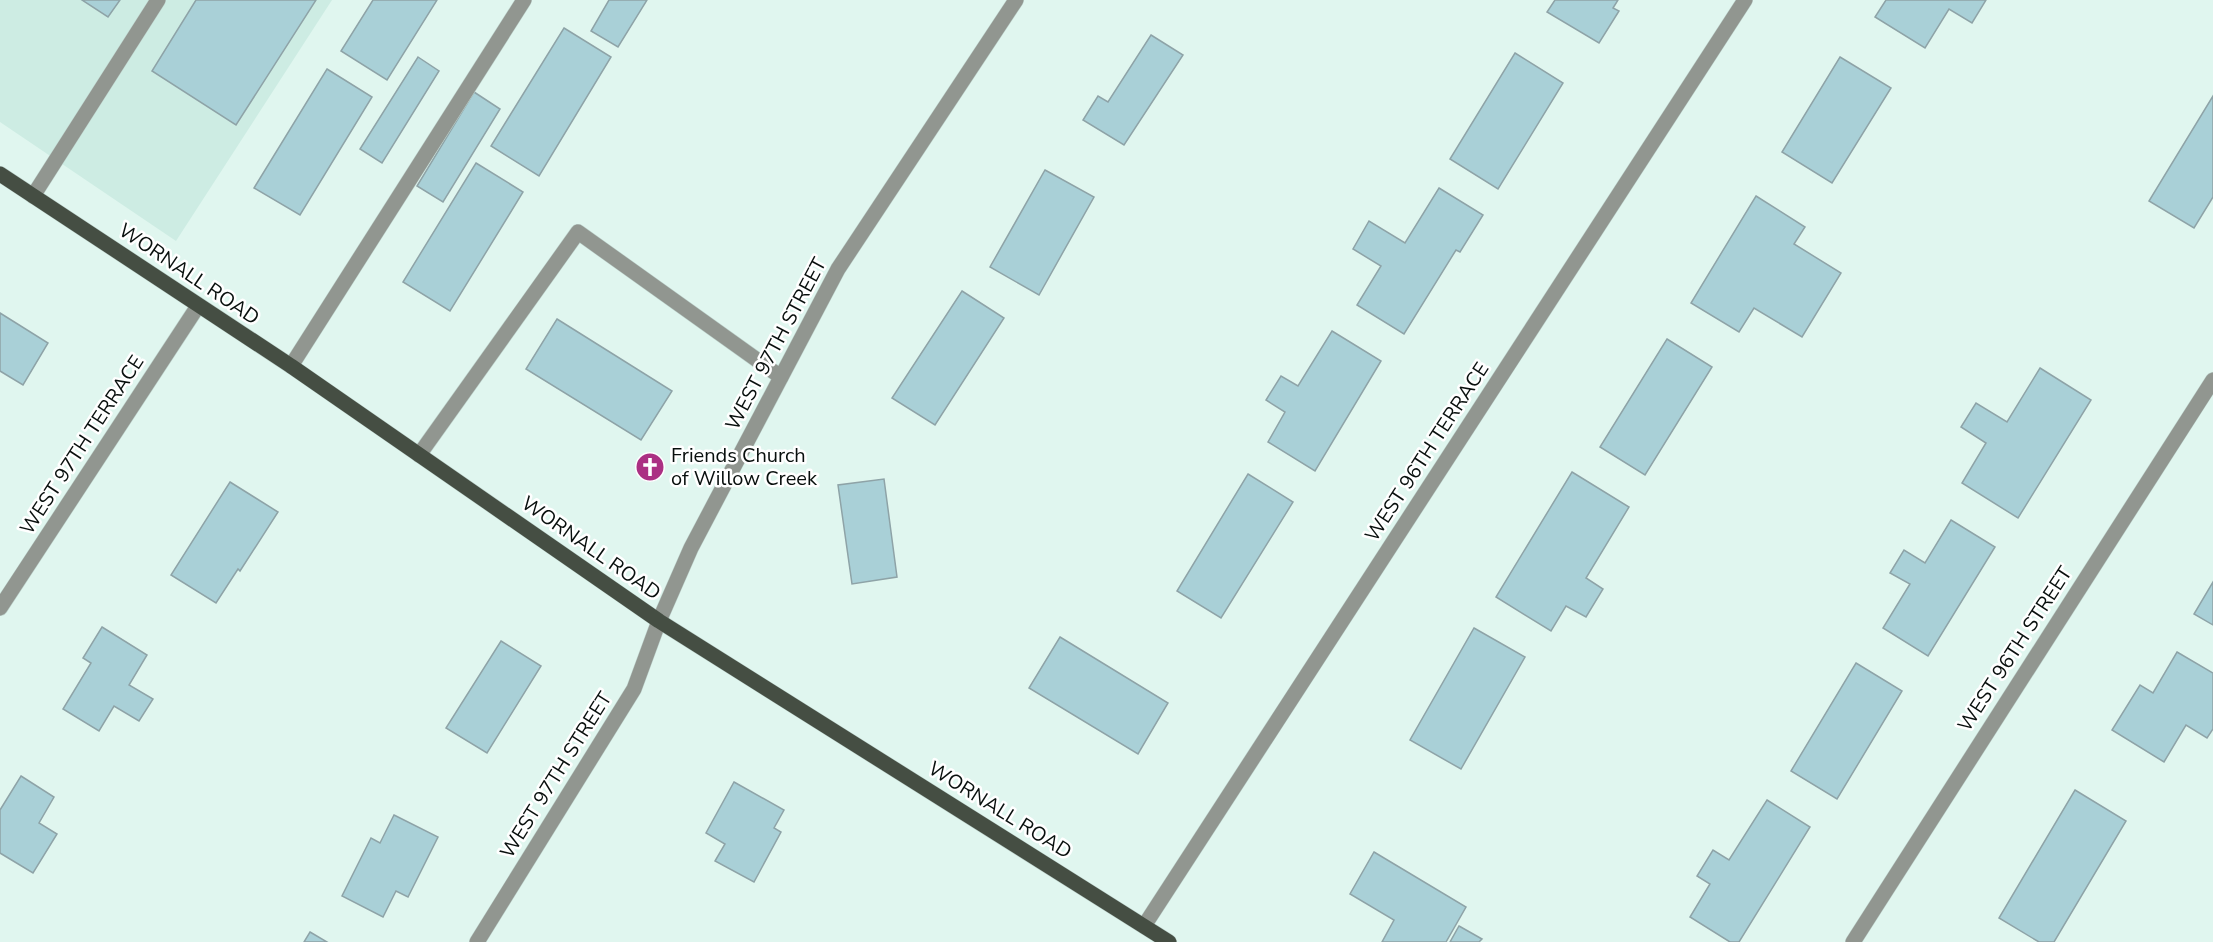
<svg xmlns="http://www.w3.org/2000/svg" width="2213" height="942" viewBox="0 0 2213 942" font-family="'Nunito Sans',sans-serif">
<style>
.built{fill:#cdece3}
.building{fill:#a9d0d7;stroke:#8ea3a7;stroke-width:1.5}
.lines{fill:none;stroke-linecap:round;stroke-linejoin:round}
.minor-casing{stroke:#bdd1cb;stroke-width:16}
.major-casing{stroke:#bdd1cb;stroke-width:16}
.minor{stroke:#919690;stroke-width:15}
.major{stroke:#454e43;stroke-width:15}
.labels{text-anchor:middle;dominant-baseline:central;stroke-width:5;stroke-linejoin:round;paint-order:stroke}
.street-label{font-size:20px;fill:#080f0d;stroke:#fff}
.poi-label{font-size:20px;fill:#080f0d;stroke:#fff;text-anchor:start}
</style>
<rect width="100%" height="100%" fill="#e0f6ef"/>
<path class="built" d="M 0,0 L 332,0 L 176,241 L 0,122 Z"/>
<g class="building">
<path d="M 82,0 L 120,0 L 108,17 Z"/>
<path d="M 196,0 L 316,0 L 236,125 L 152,71 Z"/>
<path d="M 373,0 L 437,0 L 387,80 L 341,51 Z"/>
<path d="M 609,0 L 647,0 L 618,47 L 591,31 Z"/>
<path d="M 1555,0 L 1618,0 L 1613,8 L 1619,11 L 1599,43 L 1547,12 Z"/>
<path d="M 1886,0 L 1986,0 L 1972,23 L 1949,9 L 1925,48 L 1875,17 Z"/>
<path d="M 564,28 L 611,57 L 539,176 L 491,146 Z"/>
<path d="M 1151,35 L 1183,55 L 1124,145 L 1083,120 L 1098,96 L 1108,102 Z"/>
<path d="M 1515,53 L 1563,83 L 1498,189 L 1450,159 Z"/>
<path d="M 418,57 L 439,71 L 382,163 L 360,149 Z"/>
<path d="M 1840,57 L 1891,88 L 1832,183 L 1782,152 Z"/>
<path d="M 327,69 L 372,97 L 300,215 L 254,188 Z"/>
<path d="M 474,92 L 500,109 L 443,202 L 417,186 Z"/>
<path d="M 2213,96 L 2213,197 L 2194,228 L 2149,201 Z"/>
<path d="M 476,163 L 523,192 L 450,311 L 403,282 Z"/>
<path d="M 1045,170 L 1094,197 L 1039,295 L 990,267 Z"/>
<path d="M 1439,188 L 1483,215 L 1460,252 L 1456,250 L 1404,334 L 1357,305 L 1381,266 L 1353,249 L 1369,221 L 1405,243 Z"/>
<path d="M 1756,196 L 1805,227 L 1794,244 L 1841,273 L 1802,337 L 1754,308 L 1739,332 L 1691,303 Z"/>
<path d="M 962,291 L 1004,318 L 935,425 L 892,398 Z"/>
<path d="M 0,313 L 48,343 L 23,385 L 0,371 Z"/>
<path d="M 557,319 L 672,391 L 641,440 L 526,369 Z"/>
<path d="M 1332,331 L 1381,361 L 1315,471 L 1268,442 L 1285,412 L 1266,400 L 1281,376 L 1298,386 Z"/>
<path d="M 1667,339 L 1712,367 L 1645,475 L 1600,447 Z"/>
<path d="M 2040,368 L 2091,400 L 2018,518 L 1962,483 L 1986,443 L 1961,427 L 1976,403 L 2007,422 Z"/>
<path d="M 1572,472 L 1629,507 L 1586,578 L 1603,589 L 1586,617 L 1566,606 L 1551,631 L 1496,597 Z"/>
<path d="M 1248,474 L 1293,502 L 1221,618 L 1177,591 Z"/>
<path d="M 884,479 L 897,577 L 852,584 L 838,485 Z"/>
<path d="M 230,482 L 278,512 L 240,571 L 238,569 L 216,603 L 171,575 Z"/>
<path d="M 1951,520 L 1995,547 L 1928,656 L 1883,628 L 1910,584 L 1890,573 L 1904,550 L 1925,563 Z"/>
<path d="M 2213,582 L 2213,625 L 2194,614 Z"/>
<path d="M 102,627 L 147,655 L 129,685 L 153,699 L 139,721 L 114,706 L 99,731 L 63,709 L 91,663 L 83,658 Z"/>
<path d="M 1474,628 L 1525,657 L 1461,769 L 1410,740 Z"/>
<path d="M 1060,637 L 1168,703 L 1138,754 L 1029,688 Z"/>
<path d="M 501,641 L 541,666 L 487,753 L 446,728 Z"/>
<path d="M 2177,652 L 2213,673 L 2213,729 L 2207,738 L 2186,725 L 2164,762 L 2112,730 L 2140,685 L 2153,693 Z"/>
<path d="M 1856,663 L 1902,691 L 1837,799 L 1791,771 Z"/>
<path d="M 21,776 L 54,797 L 39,823 L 57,834 L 33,873 L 0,853 L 0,810 Z"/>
<path d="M 734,782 L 784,810 L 774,828 L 781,832 L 754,882 L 715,861 L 725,844 L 706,833 Z"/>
<path d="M 2075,790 L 2126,821 L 2054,942 L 2039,942 L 1999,918 Z"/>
<path d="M 1767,800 L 1810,827 L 1739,942 L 1730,942 L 1690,917 L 1710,884 L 1697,876 L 1713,850 L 1729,860 Z"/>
<path d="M 394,815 L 438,837 L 408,897 L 396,891 L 383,917 L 342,896 L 371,838 L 380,843 Z"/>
<path d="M 1374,852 L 1466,907 L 1446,942 L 1382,942 L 1394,920 L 1350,894 Z"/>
<path d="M 1459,926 L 1482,939 L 1479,942 L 1450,942 Z"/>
<path d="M 310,932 L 327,942 L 304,942 Z"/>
</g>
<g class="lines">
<g class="minor-casing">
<g id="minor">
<path d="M 33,196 L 158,0"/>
<path d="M 291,366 L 524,0"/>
<path d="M 419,455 L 578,232 L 781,377"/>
<path d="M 0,608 L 198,306"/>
<path d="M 1144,926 L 1745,0"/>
<path d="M 477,942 L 634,689 L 659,621 L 691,548 L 838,269 L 1016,0"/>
<path d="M 1853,942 L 2213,380"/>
</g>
</g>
<g class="major-casing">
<path id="major" d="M 0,174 L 291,366 L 659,621 L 1169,942"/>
</g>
<use href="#minor" class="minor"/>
<use href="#major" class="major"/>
</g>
<defs>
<g id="church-disc" transform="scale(1.5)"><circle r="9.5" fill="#ab3083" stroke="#fff"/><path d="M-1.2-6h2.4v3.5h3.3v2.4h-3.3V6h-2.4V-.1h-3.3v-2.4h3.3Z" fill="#fff"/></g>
</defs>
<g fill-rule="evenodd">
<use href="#church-disc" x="650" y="467"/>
</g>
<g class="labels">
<g class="street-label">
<text transform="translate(189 274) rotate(34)">WORNALL ROAD</text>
<text transform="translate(776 344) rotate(-62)">WEST 97TH STREET</text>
<text transform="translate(82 445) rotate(-57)">WEST 97TH TERRACE</text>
<text transform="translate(1427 452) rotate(-57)">WEST 96TH TERRACE</text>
<text transform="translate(591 548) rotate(35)">WORNALL ROAD</text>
<text transform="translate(2015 649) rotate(-57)">WEST 96TH STREET</text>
<text transform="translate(556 775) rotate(-58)">WEST 97TH STREET</text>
<text transform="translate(1000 810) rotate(32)">WORNALL ROAD</text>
</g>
<g class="poi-label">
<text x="671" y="455">Friends Church<tspan x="671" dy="23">of Willow Creek</tspan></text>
</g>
</g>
</svg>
